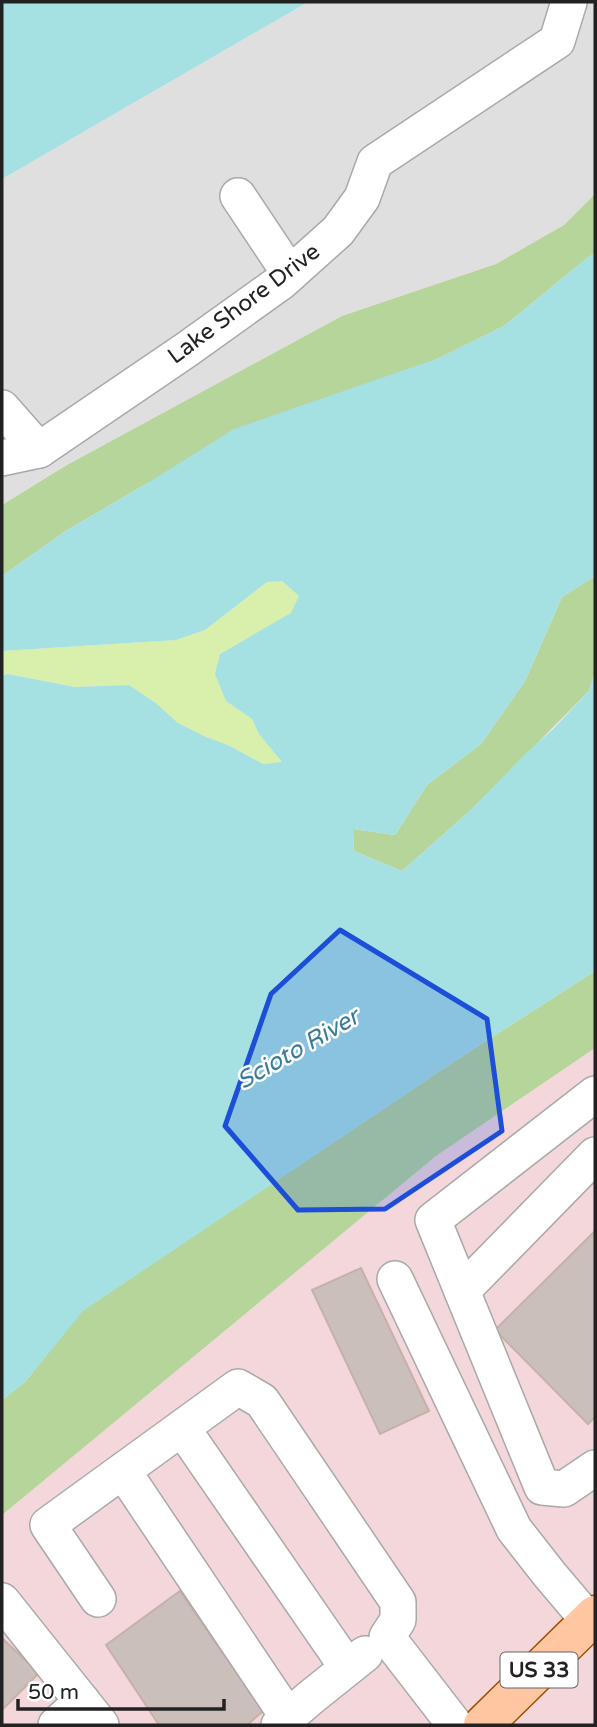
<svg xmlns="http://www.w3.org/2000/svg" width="597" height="1727" viewBox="0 0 597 1727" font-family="'Varela Round',sans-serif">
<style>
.residential{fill:#e0dfdf}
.commercial{fill:#f4d7db}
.grass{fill:#d8f0ab}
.forest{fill:#b5d59a}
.water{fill:#a5e0e3}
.building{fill:#cbbfbb;stroke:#c6b1a9;stroke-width:2}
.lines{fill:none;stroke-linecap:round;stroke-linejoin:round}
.minor-casing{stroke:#a9a9a9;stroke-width:38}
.major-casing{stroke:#a05000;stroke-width:41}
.minor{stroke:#fff;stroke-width:35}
.major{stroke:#ffc7a1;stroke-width:38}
.marked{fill:#1d4ed8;fill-opacity:0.2;stroke:#1d4ed8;stroke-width:5;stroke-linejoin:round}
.labels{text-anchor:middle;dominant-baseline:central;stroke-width:5;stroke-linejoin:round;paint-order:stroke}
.shield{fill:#fff;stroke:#646464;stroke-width:2}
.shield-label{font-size:21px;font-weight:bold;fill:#222}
.street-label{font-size:23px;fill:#222;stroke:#fff}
.water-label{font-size:24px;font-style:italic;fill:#3a7a99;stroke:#fff}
</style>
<rect width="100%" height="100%" fill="#f3ede8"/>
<path class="residential" d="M 308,2 L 595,2 L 595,194 L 564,225 L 496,264 L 342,316 L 67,465 L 2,505 L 2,179 Z"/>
<path class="commercial" d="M 595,1048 L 595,1725 L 2,1725 L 2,1515 L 436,1156 Z"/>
<path class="grass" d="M 282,581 L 299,596 L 292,613 L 220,654 L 226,701 L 252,719 L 259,734 L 283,762 L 263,764 L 228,745 L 206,737 L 178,723 L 157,704 L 129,685 L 75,687 L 9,674 L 2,676 L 2,651 L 176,640 L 205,630 L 267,582 Z"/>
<g class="forest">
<path d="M 595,194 L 595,253 L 586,259 L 504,326 L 439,358 L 146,484 L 64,532 L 2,576 L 2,505 L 67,465 L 342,316 L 496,264 L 564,225 Z"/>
<path d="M 595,576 L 595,671 L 589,691 L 473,808 L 402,871 L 354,851 L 353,829 L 395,835 L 427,785 L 481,744 L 525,681 L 562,597 Z"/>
<path d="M 595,971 L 595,1048 L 436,1156 L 2,1515 L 2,1400 L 25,1382 L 82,1311 L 452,1063 Z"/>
</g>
<g class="water">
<path d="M 2,2 L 308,2 L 2,179 Z"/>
<path d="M 595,253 L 595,576 L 562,597 L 525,681 L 481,744 L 427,785 L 395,835 L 353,829 L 354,851 L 402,871 L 473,808 L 525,754 L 553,729 L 589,691 L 595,671 L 595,971 L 452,1063 L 83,1311 L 25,1382 L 2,1400 L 2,676 L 8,674 L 75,687 L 129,685 L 157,704 L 178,723 L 206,737 L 228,745 L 263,764 L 282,762 L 259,734 L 252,719 L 226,701 L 215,674 L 220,654 L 291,613 L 299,596 L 282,581 L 267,582 L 205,630 L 176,640 L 2,651 L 2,576 L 64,532 L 146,484 L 234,429 L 439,358 L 504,326 L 586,259 Z"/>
</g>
<g class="building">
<path d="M 595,1231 L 595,1417 L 588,1424 L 495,1330 Z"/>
<path d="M 361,1268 L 429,1411 L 380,1434 L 312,1290 Z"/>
<path d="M 180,1591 L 263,1711 L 247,1725 L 159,1725 L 106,1645 Z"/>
<path d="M 2,1638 L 39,1673 L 2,1710 Z"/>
</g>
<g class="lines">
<g class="minor-casing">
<g id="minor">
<path d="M 238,196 L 290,274"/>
<path d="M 2,408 L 39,450"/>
<path d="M 2,458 L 39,450 L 186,350 L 281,282 L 338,231 L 362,198 L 375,162 L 557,41 L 569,2"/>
<path d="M 595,1094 L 433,1220 L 542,1487 L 564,1489 L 595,1468"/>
<path d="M 395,1279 L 514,1529 L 550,1575 L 589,1621"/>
<path d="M 462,1291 L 595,1155"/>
<path d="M 182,1428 L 347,1667"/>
<path d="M 123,1471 L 288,1717"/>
<path d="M 98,1599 L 48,1525 L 238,1387 L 262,1401 L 398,1602 L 398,1620 L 387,1637 L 455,1725"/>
<path d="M 2,1601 L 101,1725"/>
<path d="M 56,1725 L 82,1701"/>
<path d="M 279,1725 L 310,1698 L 365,1654"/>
</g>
</g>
<g class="major-casing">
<path id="major" d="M 483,1725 L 595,1615"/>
</g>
<use href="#minor" class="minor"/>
<use href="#major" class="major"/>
</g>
<path class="marked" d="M 340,930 L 487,1019 L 502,1131 L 385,1209 L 298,1210 L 225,1126 L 271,994 Z"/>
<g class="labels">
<rect class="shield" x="500.5" y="1652.5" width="77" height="35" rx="5"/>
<g class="shield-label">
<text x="539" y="1670">US 33</text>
</g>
<g class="street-label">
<text transform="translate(244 304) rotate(-37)">Lake Shore Drive</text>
</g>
<g class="water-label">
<text transform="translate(298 1049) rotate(-30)">Scioto River</text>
</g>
</g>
<rect width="597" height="1727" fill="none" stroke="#222222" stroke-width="7"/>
<path d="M18 1699v10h206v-10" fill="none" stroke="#222222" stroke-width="3.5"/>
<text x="28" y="1699" font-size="21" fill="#222222" stroke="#ffffff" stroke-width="5" paint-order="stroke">50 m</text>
</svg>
